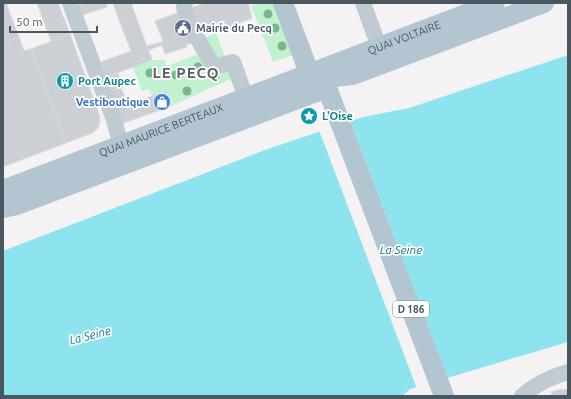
<svg xmlns="http://www.w3.org/2000/svg" width="571" height="399" viewBox="0 0 571 399" font-family="Ubuntu,sans-serif">
<style>
.green{fill:#c1f1cf}
.water{fill:#8ee4ee}
.pier{fill:#f4f2f2}
.building{fill:#ccd0d4;stroke:#d6d9dd}
.lines{fill:none;stroke-linecap:round;stroke-linejoin:round}
.minor-tunnel{stroke:#c9ccce;stroke-width:16;stroke-dasharray:16 8;stroke-linecap:butt}
.minor{stroke:#c0cbd1;stroke-width:16}
.major{stroke:#b2c5d1;stroke-width:20}
.major-bridge{stroke:#b2c5d1;stroke-width:20}
.tree{fill:#7ab691}
.labels{text-anchor:middle;dominant-baseline:central;stroke-width:3.5;stroke-linejoin:round;paint-order:stroke}
.shield{fill:#fff;stroke:#808a90;stroke-width:1}
.shield-label{font-size:10px;font-weight:bold;fill:#495860}
.service-label{font-size:11px;font-weight:bold;fill:#4e5e75;stroke:#fff;text-anchor:start}
.street-label{font-size:11px;fill:#495860;stroke:#fff}
.culture-label{font-size:11px;font-weight:bold;fill:#0d838f;stroke:#fff;text-anchor:start}
.shop-label{font-size:11px;font-weight:bold;fill:#366cbe;stroke:#fff;text-anchor:end}
.water-label{font-size:12px;font-style:italic;fill:#0c7d8a;stroke:#fff}
.district-label{font-size:15px;font-weight:bold;letter-spacing:1px;fill:#5e6367;stroke:#fff}
</style>
<rect width="100%" height="100%" fill="#f4f2f2"/>
<g class="green">
<path d="M 260,3 L 274,3 L 293,55 L 273,62 L 251,6 Z"/>
<path d="M 216,33 L 233,78 L 171,106 L 165,91 L 152,96 L 149,89 L 142,91 L 133,67 L 152,60 L 164,60 L 167,66 L 206,51 L 201,39 Z"/>
</g>
<path class="water" d="M 568,55 L 568,342 L 410,389 L 402,396 L 3,396 L 3,251 L 265,150 L 363,117 L 409,108 Z"/>
<path class="pier" d="M 350,120 L 448,379 L 417,389 L 319,130 Z"/>
<g class="building">
<path d="M 3,3 L 6,3 L 19,37 L 3,43 Z"/>
<path d="M 37,3 L 58,3 L 70,34 L 51,41 Z"/>
<path d="M 79,3 L 106,3 L 107,7 L 83,15 Z"/>
<path d="M 113,3 L 131,3 L 135,14 L 119,20 Z"/>
<path d="M 205,3 L 248,3 L 252,18 L 227,28 L 224,20 L 207,27 L 208,29 L 199,33 L 194,42 L 186,45 L 187,47 L 165,54 L 161,42 L 163,41 L 155,21 Z"/>
<path d="M 135,14 L 152,60 L 106,77 L 101,62 L 131,51 L 119,20 Z"/>
<path d="M 70,34 L 99,114 L 100,121 L 98,128 L 92,133 L 66,143 L 31,49 Z"/>
<path d="M 19,37 L 24,51 L 31,49 L 66,143 L 5,166 L 3,160 L 3,43 Z"/>
<path d="M 161,42 L 162,45 L 149,50 L 147,46 Z"/>
<path d="M 118,73 L 123,87 L 111,91 L 106,77 Z"/>
<path d="M 121,88 L 128,104 L 117,108 L 111,91 Z"/>
<path d="M 166,91 L 171,106 L 157,111 L 152,96 Z"/>
<path d="M 152,96 L 157,111 L 141,117 L 135,103 Z"/>
<path d="M 135,101 L 141,117 L 123,123 L 117,108 Z"/>
<path d="M 562,389 L 562,390 L 567,389 L 568,396 L 552,396 L 551,392 Z"/>
</g>
<g class="lines">
<path class="minor-tunnel" d="M 185,11 L 193,31"/>
<g class="minor">
<path d="M 70,3 L 114,120 L 121,145"/>
<path d="M 185,3 L 184,7 L 185,11"/>
<path d="M 363,3 L 379,47"/>
<path d="M 193,31 L 214,67 L 233,62 L 246,98"/>
<path d="M 522,396 C 536,384 550,377 568,372"/>
</g>
<g class="major">
<path d="M 283,3 L 301,51"/>
<path d="M 321,72 L 444,396"/>
<path d="M 321,72 L 334,77 L 353,75 L 544,3"/>
<path id="s1" d="M 3,190 L 495,3"/>
<path d="M 3,208 L 17,205 L 327,88"/>
</g>
<path class="major-bridge" d="M 301,51 L 316,92"/>
</g>
<g class="tree">
<circle cx="268" cy="14" r="4.5"/>
<circle cx="275" cy="28" r="4.5"/>
<circle cx="282" cy="46" r="4.5"/>
<circle cx="198" cy="67" r="4.5"/>
<circle cx="150" cy="73" r="4.5"/>
<circle cx="176" cy="75" r="4.5"/>
<circle cx="215" cy="77" r="4.5"/>
<circle cx="187" cy="91" r="4.5"/>
</g>
<defs>
<g id="civic-disc" transform="scale(0.9)"><circle r="9.5" fill="#5c6f8a" stroke="#fff"/><path d="M-.6-6.5H3V-4.5H.6V-3L4-1V1h2V6H-6V1h2V-1L-.6-3ZM-1.2 2.5V6h2.4V2.5Z" fill="#fff"/></g>
<g id="building-disc" transform="scale(0.9)"><circle r="9.5" fill="#0f9aa8" stroke="#fff"/><path d="M-4-6H4V6H1V3H-1V6H-4ZM-2.5-4.3h1.7v1.8h-1.7ZM.8-4.3h1.7v1.8H.8ZM-2.5-1h1.7V.8h-1.7ZM.8-1h1.7V.8H.8Z" fill="#fff"/></g>
<g id="shop-disc" transform="scale(0.9)"><circle r="9.5" fill="#3f7fe0" stroke="#fff"/><path d="M-5-2.5h2.3a2.7 3.5 0 0 1 5.4 0H5L5.5 6h-11ZM-1.5-2.5h3a1.5 2.3 0 0 0-3 0Z" fill="#fff"/></g>
<g id="sight-disc" transform="scale(0.9)"><circle r="9.5" fill="#0f9aa8" stroke="#fff"/><path d="M0-6L1.8-2.2L6-1.7L2.9 1.2L3.7 5.4L0 3.3L-3.7 5.4L-2.9 1.2L-6-1.7L-1.8-2.2Z" fill="#fff"/></g>
</defs>
<g fill-rule="evenodd">
<use href="#civic-disc" x="183" y="28"/>
<use href="#building-disc" x="65" y="81"/>
<use href="#shop-disc" x="162" y="102"/>
<use href="#sight-disc" x="309" y="116"/>
</g>
<g class="labels">
<rect class="shield" x="393" y="301" width="36" height="16" rx="3"/>
<g class="shield-label">
<text x="411" y="309">D 186</text>
</g>
<g class="service-label">
<text x="196" y="28">Mairie du Pecq</text>
</g>
<g class="street-label">
<text stroke="none"><textPath href="#s1" startOffset="429">QUAI VOLTAIRE</textPath></text>
<text stroke="none"><textPath href="#s1" startOffset="169">QUAI MAURICE BERTEAUX</textPath></text>
</g>
<g class="culture-label">
<text x="78" y="81">Port Aupec</text>
<text x="322" y="116">L'Oise</text>
</g>
<g class="shop-label">
<text x="149" y="102">Vestiboutique</text>
</g>
<g class="water-label">
<text x="401" y="249">La Seine</text>
<text transform="translate(90 335) rotate(-14)">La Seine</text>
</g>
<g class="district-label">
<text x="186" y="72">LE PECQ</text>
</g>
</g>
<rect width="571" height="399" fill="none" stroke="#495860" stroke-width="8"/>
<path d="M10 26v6h87v-6" fill="none" stroke="#495860" stroke-width="2"/>
<text x="16" y="26" font-size="12" fill="#495860" stroke="#ffffff" stroke-width="3" paint-order="stroke">50 m</text>
</svg>
